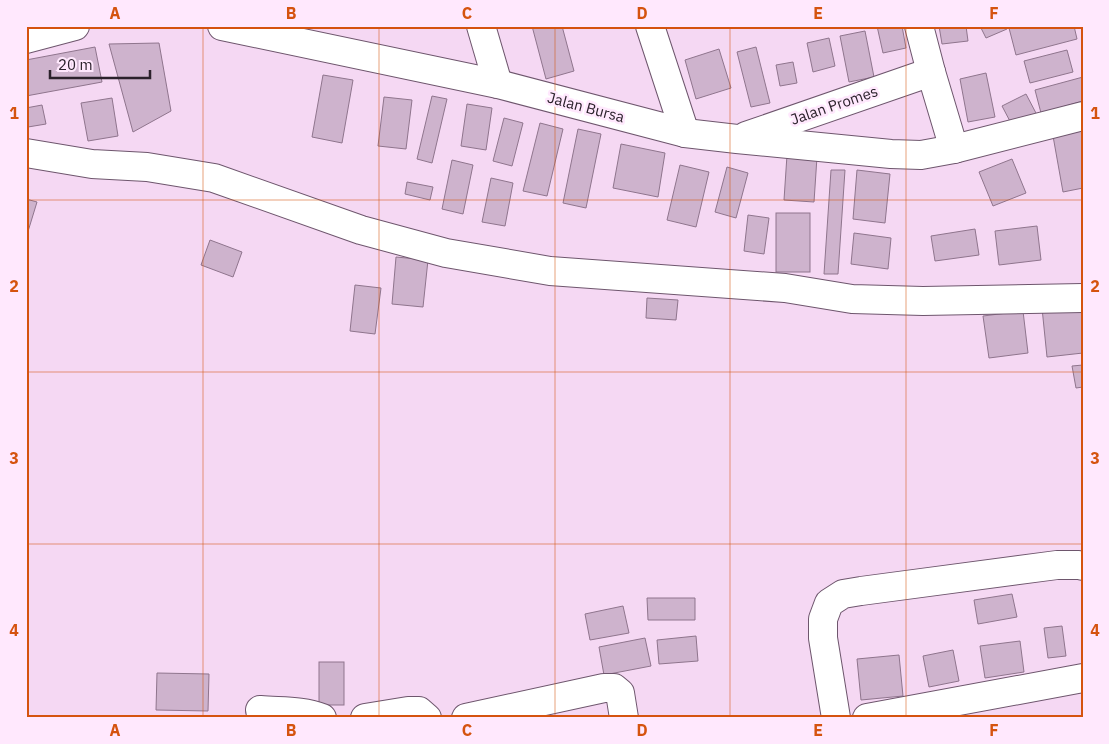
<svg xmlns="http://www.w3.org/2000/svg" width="1109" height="744" viewBox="0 0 1109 744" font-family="'IBM Plex Sans',sans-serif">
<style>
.building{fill:#ceb3cd;stroke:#8f758d}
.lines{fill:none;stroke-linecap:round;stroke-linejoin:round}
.minor-casing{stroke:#6e566d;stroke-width:30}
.minor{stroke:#fff;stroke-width:28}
.grid{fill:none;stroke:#d5530f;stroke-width:1;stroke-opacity:0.55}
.labels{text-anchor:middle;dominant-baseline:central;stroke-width:5;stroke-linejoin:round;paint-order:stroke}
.street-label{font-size:15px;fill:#2b212b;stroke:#ffe8fd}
.neatline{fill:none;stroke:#d5530f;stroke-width:2}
.grid-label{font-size:16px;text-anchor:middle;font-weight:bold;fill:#d5530f}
</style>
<rect width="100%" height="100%" fill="#f5d8f3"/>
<g class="building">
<path d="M 532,26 L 562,26 L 574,71 L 546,79 Z"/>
<path d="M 877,26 L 902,26 L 906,48 L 883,53 Z"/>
<path d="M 939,26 L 966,26 L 968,41 L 942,44 Z"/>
<path d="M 980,26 L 1006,26 L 1007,29 L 986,38 Z"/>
<path d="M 1015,26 L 1074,26 L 1077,39 L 1016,55 L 1009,28 Z"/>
<path d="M 865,31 L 874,77 L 849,82 L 840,36 Z"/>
<path d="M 829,38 L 835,66 L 813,72 L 807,43 Z"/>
<path d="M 159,43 L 171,111 L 133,132 L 109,44 Z"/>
<path d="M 95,47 L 102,82 L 26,96 L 26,60 Z"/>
<path d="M 756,47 L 770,103 L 751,107 L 737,52 Z"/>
<path d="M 719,49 L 731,88 L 696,99 L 685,60 Z"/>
<path d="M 1067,50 L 1073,72 L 1030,83 L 1024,61 Z"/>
<path d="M 793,62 L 797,83 L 780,86 L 776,65 Z"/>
<path d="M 986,73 L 995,117 L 968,122 L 960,79 Z"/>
<path d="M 323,75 L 353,80 L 342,143 L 312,137 Z"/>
<path d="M 1083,77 L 1083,101 L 1041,113 L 1035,90 Z"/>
<path d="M 1026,94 L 1037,115 L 1013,127 L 1002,106 Z"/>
<path d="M 432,96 L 447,99 L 432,163 L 417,159 Z"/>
<path d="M 384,97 L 412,100 L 406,149 L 378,146 Z"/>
<path d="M 112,98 L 118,136 L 88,141 L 81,103 Z"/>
<path d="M 467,104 L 492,108 L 486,150 L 461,146 Z"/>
<path d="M 42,105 L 46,124 L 28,127 L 26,108 Z"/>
<path d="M 504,118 L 523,123 L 512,166 L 493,161 Z"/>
<path d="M 540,123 L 563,129 L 547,196 L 523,191 Z"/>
<path d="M 578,129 L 601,134 L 586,208 L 563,203 Z"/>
<path d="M 1083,130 L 1083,188 L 1063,192 L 1053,136 Z"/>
<path d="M 621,144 L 665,153 L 658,197 L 613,188 Z"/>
<path d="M 787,155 L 817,157 L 814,202 L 784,200 Z"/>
<path d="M 1012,159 L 1026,193 L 993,206 L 979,172 Z"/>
<path d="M 452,160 L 473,165 L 463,214 L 442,209 Z"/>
<path d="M 680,165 L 709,172 L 696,227 L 667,220 Z"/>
<path d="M 727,167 L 748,173 L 736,218 L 715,212 Z"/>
<path d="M 831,170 L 845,170 L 838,274 L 824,274 Z"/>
<path d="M 857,170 L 890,174 L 885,223 L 853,219 Z"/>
<path d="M 491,178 L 513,183 L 505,226 L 482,222 Z"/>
<path d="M 407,182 L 433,187 L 430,200 L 405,194 Z"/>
<path d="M 26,199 L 37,202 L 26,238 Z"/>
<rect x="776" y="213" width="34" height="59"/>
<path d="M 748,215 L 769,218 L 764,254 L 744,251 Z"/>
<path d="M 1037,226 L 1041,260 L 999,265 L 995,231 Z"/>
<path d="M 975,229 L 979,255 L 935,261 L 931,236 Z"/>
<path d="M 854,233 L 891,238 L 888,269 L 851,264 Z"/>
<path d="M 210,240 L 242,252 L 233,277 L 201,265 Z"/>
<path d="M 396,257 L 428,260 L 423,307 L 392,304 Z"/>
<path d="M 355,285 L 381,288 L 375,334 L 350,331 Z"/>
<path d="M 647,298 L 678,300 L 676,320 L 646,318 Z"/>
<path d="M 1083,304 L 1083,353 L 1047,357 L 1042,308 Z"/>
<path d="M 1023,311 L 1028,353 L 989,358 L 983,316 Z"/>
<path d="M 1083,365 L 1083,387 L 1076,388 L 1072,366 Z"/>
<path d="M 1012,594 L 1017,617 L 978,624 L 974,600 Z"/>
<path d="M 647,598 L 695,598 L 695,620 L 648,620 Z"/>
<path d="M 623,606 L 629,633 L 590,640 L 585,614 Z"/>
<path d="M 1062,626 L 1066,656 L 1048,658 L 1044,628 Z"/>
<path d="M 696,636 L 698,661 L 659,664 L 657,640 Z"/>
<path d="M 645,638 L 651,666 L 604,675 L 599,647 Z"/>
<path d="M 1020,641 L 1024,672 L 985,678 L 980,646 Z"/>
<path d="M 953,650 L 959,681 L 929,687 L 923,656 Z"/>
<path d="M 899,655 L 903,696 L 861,700 L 857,659 Z"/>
<rect x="319" y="662" width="25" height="43"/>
<path d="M 157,673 L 209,674 L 208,711 L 156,710 Z"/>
</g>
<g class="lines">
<g class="minor-casing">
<g id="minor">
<path d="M 222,26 L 498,84 L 685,133 L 737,139 L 891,154 L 921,155 L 954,149 L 1083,116"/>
<path d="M 481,26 L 498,84"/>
<path d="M 650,26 L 685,133"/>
<path d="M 919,26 L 931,72 L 954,149"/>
<path d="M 26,39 L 75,26"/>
<path d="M 746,136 L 931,72"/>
<path d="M 26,153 L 92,164 L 147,167 L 214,178 L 361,230 L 446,253 L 550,271 L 785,288 L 852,299 L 923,301 L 1083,298"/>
<path d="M 260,710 C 280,712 302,710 322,718"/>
<path d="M 365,718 L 408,711 L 419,711 L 427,718"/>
<path d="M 466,718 L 604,688 L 614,688 L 620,693 L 624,718"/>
<path d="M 836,718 L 823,638 L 823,619 L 829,603 L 843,594 L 861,591 L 1057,565 L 1079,565 L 1083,566"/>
<path d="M 867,718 L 1083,678"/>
</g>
</g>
<use href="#minor" class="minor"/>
</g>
<path class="grid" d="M 203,26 L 203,718M 379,26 L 379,718M 555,26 L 555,718M 730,26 L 730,718M 906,26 L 906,718M 26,200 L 1083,200M 26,372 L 1083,372M 26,544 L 1083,544"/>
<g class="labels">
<g class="street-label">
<text transform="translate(834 105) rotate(-19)">Jalan Promes</text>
<text transform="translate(586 107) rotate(15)">Jalan Bursa</text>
</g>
</g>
<rect width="1109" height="744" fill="none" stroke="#ffe8fd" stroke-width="55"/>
<path d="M50 70v8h100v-8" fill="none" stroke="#2b212b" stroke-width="2.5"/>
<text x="58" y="70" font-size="15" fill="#2b212b" stroke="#ffe8fd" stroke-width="4" paint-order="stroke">20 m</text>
<rect x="28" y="28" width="1054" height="688" class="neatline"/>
<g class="grid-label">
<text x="115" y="19">A</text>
<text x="291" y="19">B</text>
<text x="467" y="19">C</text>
<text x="642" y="19">D</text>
<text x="818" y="19">E</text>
<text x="994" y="19">F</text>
<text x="14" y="119">1</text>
<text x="1095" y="119">1</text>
<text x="14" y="292">2</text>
<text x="1095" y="292">2</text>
<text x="14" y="464">3</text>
<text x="1095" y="464">3</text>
<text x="14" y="636">4</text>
<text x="1095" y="636">4</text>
<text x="115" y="736">A</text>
<text x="291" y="736">B</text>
<text x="467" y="736">C</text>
<text x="642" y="736">D</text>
<text x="818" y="736">E</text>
<text x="994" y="736">F</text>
</g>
</svg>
